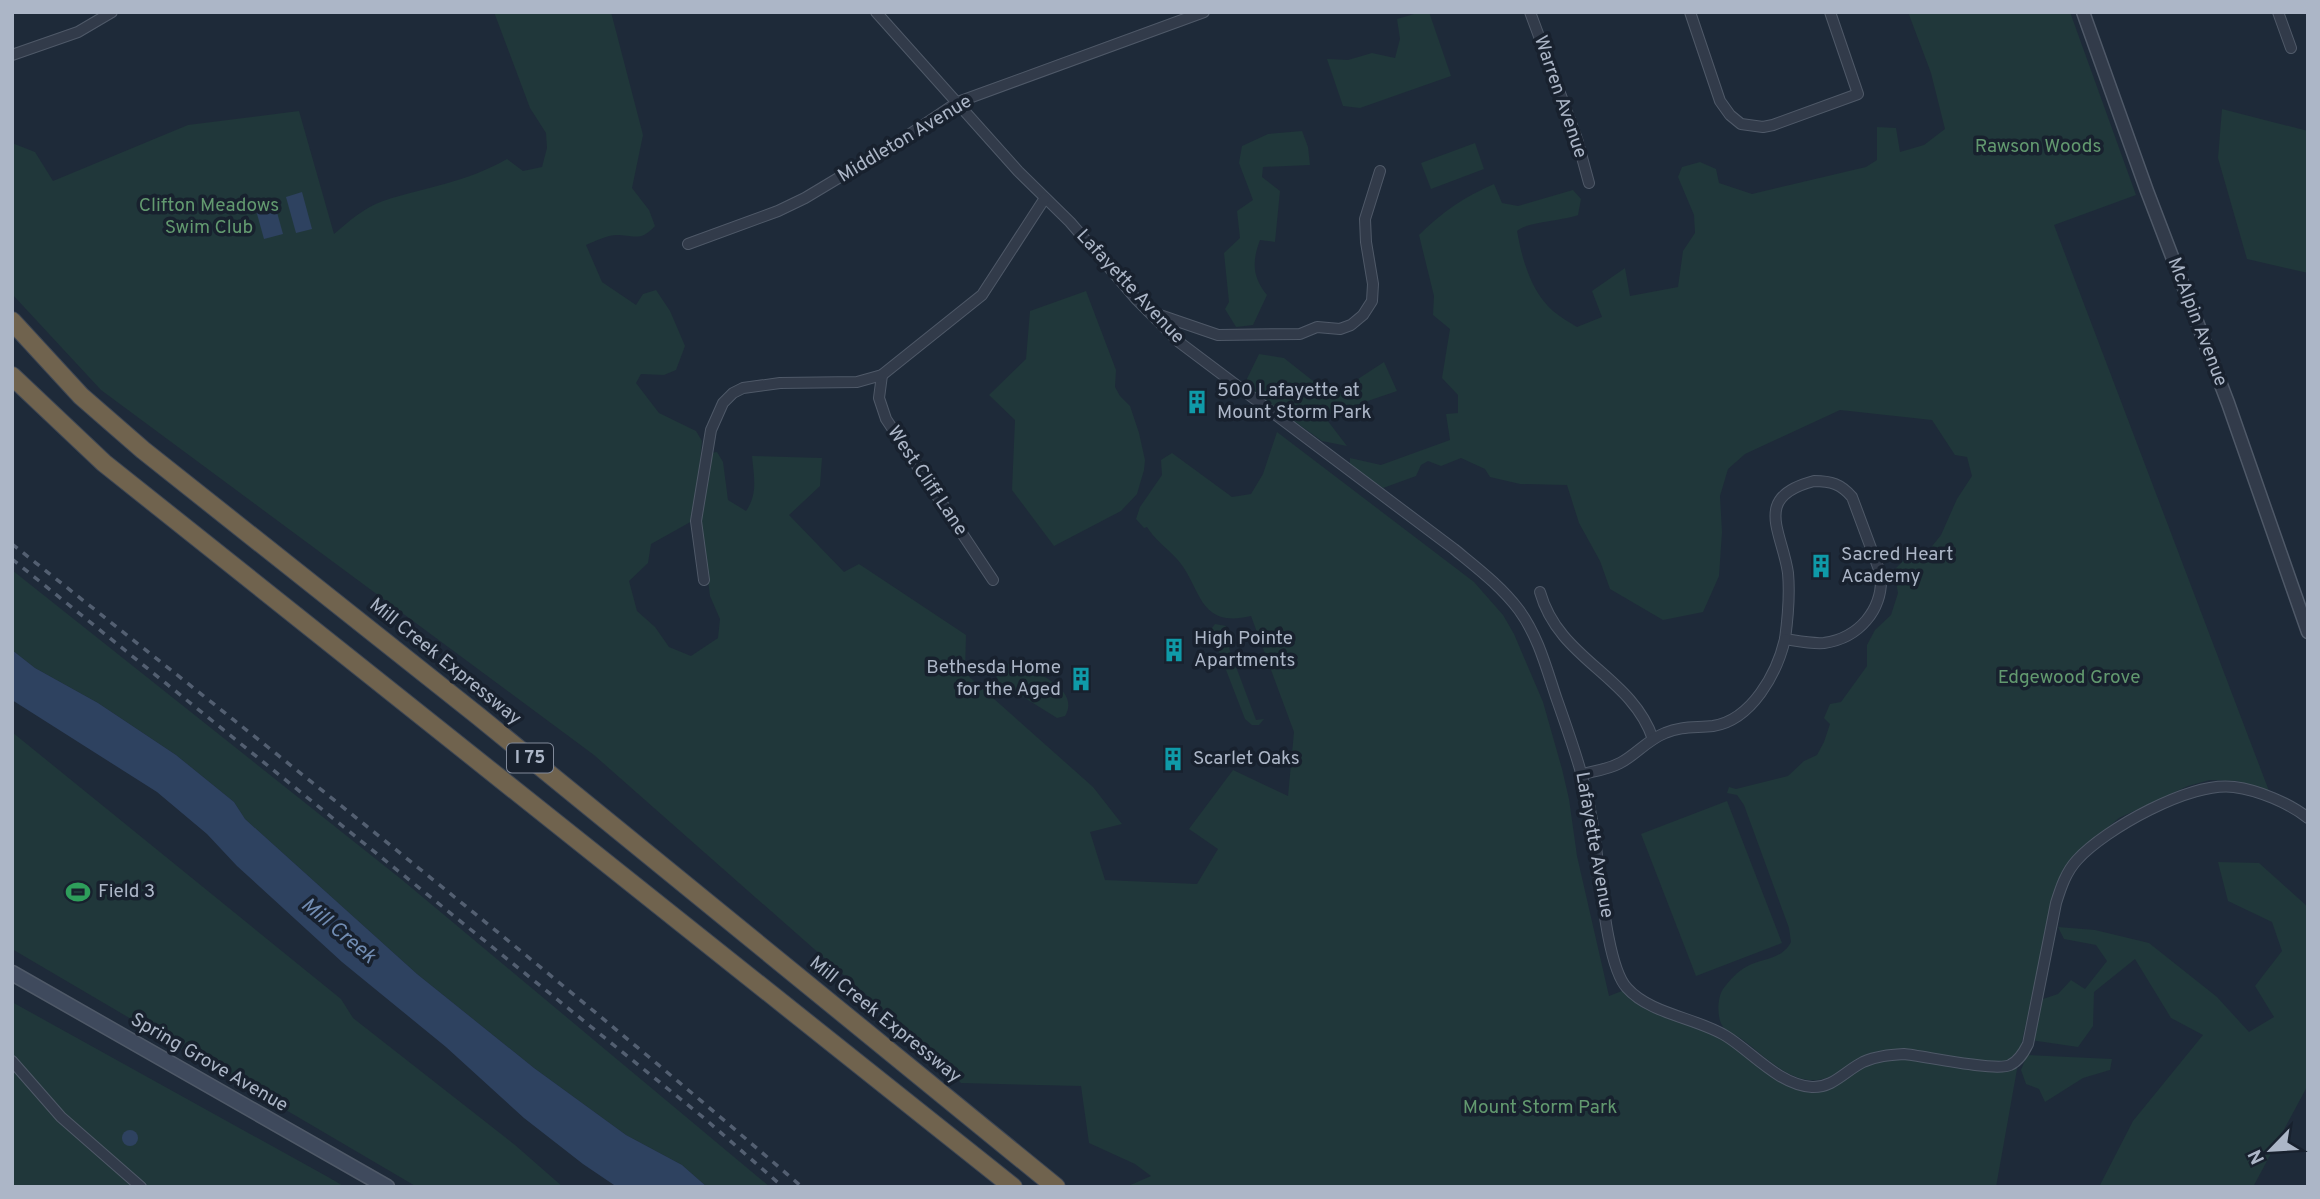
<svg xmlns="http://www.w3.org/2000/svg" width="2320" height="1199" viewBox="0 0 2320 1199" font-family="Overpass,sans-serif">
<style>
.green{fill:#20373a}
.water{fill:#2e4260}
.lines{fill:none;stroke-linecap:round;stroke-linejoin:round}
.minor-casing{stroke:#4f5968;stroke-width:12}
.tertiary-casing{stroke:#4f5968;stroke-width:15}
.secondary-casing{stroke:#4f5968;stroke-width:17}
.motorway-casing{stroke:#3d4654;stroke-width:20}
.minor{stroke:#323b4a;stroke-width:10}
.tertiary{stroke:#323b4a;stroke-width:12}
.secondary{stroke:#3f4a5d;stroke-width:14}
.motorway{stroke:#70634e;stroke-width:18}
.rail{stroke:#535f71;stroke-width:3.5;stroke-dasharray:7 7;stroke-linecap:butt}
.labels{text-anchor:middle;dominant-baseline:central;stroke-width:7;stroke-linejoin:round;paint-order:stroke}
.shield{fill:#18212e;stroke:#808999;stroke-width:2}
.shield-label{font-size:18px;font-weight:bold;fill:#acb6c7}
.street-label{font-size:19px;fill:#acb6c7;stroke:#18212e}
.park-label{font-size:19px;fill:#62996f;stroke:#18212e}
.poi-label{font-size:19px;fill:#acb6c7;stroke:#18212e;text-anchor:start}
.water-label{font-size:21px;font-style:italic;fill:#718cb2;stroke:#18212e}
</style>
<rect width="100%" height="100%" fill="#1e2a39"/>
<g class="green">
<path d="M 494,12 L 611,12 L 643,135 L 632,188 L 649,210 L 655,226 C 641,241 637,236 619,235 C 609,234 595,241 586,245 L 602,282 L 636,305 L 643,294 L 656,290 L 670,311 L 685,346 L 676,370 L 664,375 L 641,374 L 636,383 L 659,413 L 696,431 L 702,441 L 694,520 L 651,544 L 648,563 L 629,581 L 637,611 L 655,627 L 669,647 L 691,656 L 718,638 L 720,619 L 710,596 L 701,527 L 701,512 L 711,453 L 717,452 L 723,462 L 728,500 L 746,511 C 758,494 754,477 752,456 L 822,458 L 820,486 L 789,515 L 844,572 L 859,564 L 966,635 L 965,673 L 1093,787 L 1122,824 L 1090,832 L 1105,880 L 1197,884 L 1218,849 L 1189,829 L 1233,770 L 1288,796 L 1294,732 L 1251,616 C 1197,629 1202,587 1177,559 C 1167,548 1154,539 1147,527 L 1144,528 L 1136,519 L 1140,507 L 1162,475 L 1161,460 L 1172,453 L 1232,497 L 1251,494 L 1263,474 L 1277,432 L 1474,582 L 1503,615 L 1514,634 L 1543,702 L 1562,769 L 1569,799 L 1577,856 L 1609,996 L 1627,989 L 1717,1031 L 1778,1073 L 1817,1087 L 1850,1069 L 1891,1054 L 1988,1066 L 2019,1058 L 1996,1187 L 1126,1187 L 1151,1176 L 1135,1164 L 1089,1143 L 1081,1086 L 961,1083 L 932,1053 L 594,755 L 101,390 L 12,294 L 12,143 L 35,152 L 53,181 L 188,125 L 299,111 L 334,234 C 348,222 365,207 383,201 C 428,186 463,184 507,159 L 523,171 L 542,167 L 547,148 L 546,133 L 530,108 Z"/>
<path d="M 1421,12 L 1429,12 L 1451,76 L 1360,108 L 1343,106 L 1327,59 L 1348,60 L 1372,53 L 1395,58 L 1400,39 L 1397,19 Z"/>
<path d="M 1908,12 L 2070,12 L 2136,195 L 2054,225 L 2269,791 L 2237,781 L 2210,780 L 2188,786 L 2119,818 L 2073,857 L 2057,884 L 2021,1046 L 2016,1056 L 2001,1063 L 1937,1054 L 1875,1053 C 1854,1059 1838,1078 1817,1080 C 1790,1083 1763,1055 1743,1040 C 1738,1036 1730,1034 1725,1029 C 1716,1021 1717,998 1723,989 C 1729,981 1738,971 1746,967 C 1762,958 1782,960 1791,942 L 1789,928 L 1744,805 L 1737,795 L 1727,793 L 1729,787 L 1736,789 L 1788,776 L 1804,761 L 1817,755 L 1824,742 L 1830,724 L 1824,718 L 1830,704 L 1841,702 L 1867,666 L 1867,645 L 1875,630 L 1891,615 L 1898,593 L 1894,570 L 1907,557 L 1929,550 L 1941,535 L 1957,499 L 1972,476 L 1967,457 L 1955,455 L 1932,420 L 1840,410 L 1745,454 L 1728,469 L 1720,496 L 1722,532 L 1719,576 L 1703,612 L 1663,620 L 1610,589 L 1600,561 L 1579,523 L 1567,485 L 1520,484 L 1490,477 L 1485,469 L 1461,458 L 1441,466 L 1428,461 L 1421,465 L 1416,476 L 1383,488 L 1350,466 L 1350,458 L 1381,465 L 1450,440 L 1446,414 L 1458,413 L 1458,395 L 1442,378 L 1450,329 L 1433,315 L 1434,296 L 1419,235 C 1442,212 1464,197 1494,184 L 1502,203 L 1518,206 L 1573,190 L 1581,199 L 1578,215 C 1562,221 1526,222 1517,231 C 1522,259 1531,292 1553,311 C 1560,317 1569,322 1577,327 L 1602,317 L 1592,291 L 1625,268 L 1630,296 L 1678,287 L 1683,251 L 1695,233 L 1694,215 L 1678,177 L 1682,167 L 1700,162 L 1716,169 L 1719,183 L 1752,194 L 1866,167 L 1877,160 L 1877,127 L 1896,128 L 1900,152 L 1924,145 L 1945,129 L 1931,73 Z"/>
<path d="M 2222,109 L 2308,131 L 2308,273 L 2247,259 L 2218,158 Z"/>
<path d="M 1302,131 L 1308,147 L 1310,165 L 1263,167 L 1262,177 L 1280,191 L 1275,242 L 1260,240 C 1252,261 1252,277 1267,295 L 1253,325 L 1236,327 L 1225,309 L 1229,302 L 1224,253 L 1240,238 L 1237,211 L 1253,200 L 1239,163 L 1242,146 L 1268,134 Z"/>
<path d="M 1475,143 L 1484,169 L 1431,189 L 1421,163 Z"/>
<path d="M 1086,291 L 1116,370 L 1115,387 L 1120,396 L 1130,406 L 1139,433 L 1145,460 L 1144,470 L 1137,494 L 1121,511 L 1054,546 L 1012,490 L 1015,420 L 989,395 L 1026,359 L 1030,311 Z"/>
<path d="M 1259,354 L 1284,358 L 1322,388 L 1338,392 L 1384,362 L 1397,391 L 1324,416 L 1347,446 L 1322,441 L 1244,385 Z"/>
<path d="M 12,570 L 401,879 L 770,1187 L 707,1187 L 682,1165 L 626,1135 L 534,1068 L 417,974 L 245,819 L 234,802 L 176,755 L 98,703 L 35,668 L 12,650 Z"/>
<path d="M 1215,624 L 1226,626 L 1235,645 L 1229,648 L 1256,720 L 1264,719 L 1259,725 L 1252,725 L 1245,719 L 1214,639 L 1212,628 Z"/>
<path d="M 1001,663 C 1023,664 1083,687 1065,716 L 1057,718 L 999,682 L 993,669 Z"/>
<path d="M 12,732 L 341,999 L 353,1018 L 515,1145 L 563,1187 L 417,1187 L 12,949 Z"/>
<path d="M 1727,801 L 1782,943 L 1696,976 L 1641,834 Z"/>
<path d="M 2218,862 L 2259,863 L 2308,907 L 2308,1085 L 2253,1187 L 2099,1187 L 2133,1121 L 2203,1035 L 2171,1018 L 2135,959 L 2094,992 L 2093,1026 L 2078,1047 L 2031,1040 L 2040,1000 L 2058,994 L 2071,980 L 2085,989 L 2107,961 L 2096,945 L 2064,939 L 2058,927 L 2095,930 L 2149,943 L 2217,997 L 2249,1032 L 2274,1017 L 2255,986 L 2282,951 L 2272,922 L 2228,901 Z"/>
<path d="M 12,1002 L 328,1177 L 345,1187 L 12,1187 Z"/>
<path d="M 2027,1055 L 2112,1059 L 2110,1070 L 2083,1078 L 2045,1102 L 2039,1089 L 2026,1084 L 2021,1070 Z"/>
</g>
<g class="water">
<path d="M 302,192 L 312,229 L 296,233 L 286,197 Z"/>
<path d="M 273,198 L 283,234 L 264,239 L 254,203 Z"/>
<path d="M 12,650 L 35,668 L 98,703 L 176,755 L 234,802 L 245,819 L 417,974 L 534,1068 L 626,1135 L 682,1165 L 707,1187 L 617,1187 L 583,1164 L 524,1118 L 446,1047 L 342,962 L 237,866 L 207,834 L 157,792 L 12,700 Z"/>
<circle cx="130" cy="1138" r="8"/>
</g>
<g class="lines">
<g class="minor-casing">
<g id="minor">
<path d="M 876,12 L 1018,171 L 1070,222 L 1137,300 L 1179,342 L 1454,549 C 1477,568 1501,586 1519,610 C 1538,636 1546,667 1556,697 C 1573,745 1589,790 1595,840 C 1600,871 1606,966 1627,988 C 1650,1014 1697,1018 1726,1036 C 1752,1052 1779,1085 1812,1087 C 1833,1088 1845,1071 1863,1062 C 1876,1056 1890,1055 1904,1054 C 1924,1056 1996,1072 2010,1065 C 2019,1061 2024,1052 2028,1044 L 2056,903 C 2061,887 2066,872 2077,860 C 2105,829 2191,781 2234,787 C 2258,790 2289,803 2308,818"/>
<path d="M 1530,12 L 1577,139 L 1589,183"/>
<path d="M 1690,12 L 1720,101 L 1730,115 L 1741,124 L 1763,127 L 1773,125 L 1858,94 L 1830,12"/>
<path d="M 2278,12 L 2291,48"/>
<path d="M 12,55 L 78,32 L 112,12"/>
<path d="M 688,244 L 778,211 L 805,198 L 895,144 L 958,102 L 1204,12"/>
<path d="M 1148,311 L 1218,335 L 1300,334 L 1317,327 L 1340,329 L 1351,325 L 1363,315 L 1372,301 L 1373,284 L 1366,242 L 1365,219 L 1380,171"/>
<path d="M 882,375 L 879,398 L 886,419 L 993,580"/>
<path d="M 1814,481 C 1831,481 1841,484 1852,497 L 1881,575 C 1883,610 1859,638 1824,643 C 1811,644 1798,641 1785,639 C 1788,617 1790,595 1788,573 C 1782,531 1752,497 1814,481 Z"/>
<path d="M 704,580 L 696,521 L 711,430 L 723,403 L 733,393 L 743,388 L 780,383 L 857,382 L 882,375 L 982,295 L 1045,198"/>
<path d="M 1540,592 C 1559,660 1631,675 1653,739"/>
<path d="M 1583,774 C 1595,771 1609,769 1620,763 C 1636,755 1647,740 1665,733 C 1681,726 1696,728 1713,726 C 1752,720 1777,673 1785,639"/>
<path d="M 12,1061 L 61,1117 L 141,1187"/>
</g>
</g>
<g class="tertiary-casing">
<path id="tertiary" d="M 2083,12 L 2147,191 L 2228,403 L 2308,632"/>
</g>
<g class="secondary-casing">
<path id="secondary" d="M 12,973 L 387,1187"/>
</g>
<g class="motorway-casing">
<g id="motorway">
<path d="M 12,321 L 81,396 L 143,450 L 477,715 L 1056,1187"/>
<path d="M 12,376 L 104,463 L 1013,1187"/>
</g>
</g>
<use href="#minor" class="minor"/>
<use href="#tertiary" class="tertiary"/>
<use href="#secondary" class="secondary"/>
<use href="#motorway" class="motorway"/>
<g class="rail">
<path d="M 12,544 C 278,755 545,965 802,1187"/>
<path d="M 12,559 L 704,1118 L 783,1187"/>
</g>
</g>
<defs>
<g id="building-bare" transform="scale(1.89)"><path d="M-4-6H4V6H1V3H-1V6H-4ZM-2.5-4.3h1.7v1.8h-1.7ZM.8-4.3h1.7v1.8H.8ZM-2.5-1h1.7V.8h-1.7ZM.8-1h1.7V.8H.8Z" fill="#0f9aa8" stroke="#18212e" stroke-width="2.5" paint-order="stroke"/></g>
<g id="stadium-bare" transform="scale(1.89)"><path d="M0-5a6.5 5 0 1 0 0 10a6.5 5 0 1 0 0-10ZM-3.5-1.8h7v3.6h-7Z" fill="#2e9e5b" stroke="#18212e" stroke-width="2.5" paint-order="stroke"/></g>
</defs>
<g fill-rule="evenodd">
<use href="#building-bare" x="1197" y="402"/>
<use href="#building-bare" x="1821" y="566"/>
<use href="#building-bare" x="1174" y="650"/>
<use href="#building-bare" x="1081" y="679"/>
<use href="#building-bare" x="1173" y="759"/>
<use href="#stadium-bare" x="78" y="892"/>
</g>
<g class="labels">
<rect class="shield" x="507" y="743.5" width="46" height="29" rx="5"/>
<g class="shield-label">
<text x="530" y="758">I 75</text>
</g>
<g class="street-label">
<text transform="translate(1560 97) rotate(71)">Warren Avenue</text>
<text transform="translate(905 139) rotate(-31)">Middleton Avenue</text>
<text transform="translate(1130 287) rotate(47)">Lafayette Avenue</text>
<text transform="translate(2197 322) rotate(69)">McAlpin Avenue</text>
<text transform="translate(927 481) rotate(56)">West Cliff Lane</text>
<text transform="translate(445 662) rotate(39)">Mill Creek Expressway</text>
<text transform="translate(1594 845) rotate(80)">Lafayette Avenue</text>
<text transform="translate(885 1020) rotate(39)">Mill Creek Expressway</text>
<text transform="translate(209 1063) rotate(30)">Spring Grove Avenue</text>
</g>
<g class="park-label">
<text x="2038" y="147">Rawson Woods</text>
<text x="209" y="206">Clifton Meadows<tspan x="209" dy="22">Swim Club</tspan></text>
<text x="2069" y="678">Edgewood Grove</text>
<text x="1540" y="1108">Mount Storm Park</text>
</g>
<g class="poi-label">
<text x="1217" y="391">500 Lafayette at<tspan x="1217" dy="22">Mount Storm Park</tspan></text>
<text x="1841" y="555">Sacred Heart<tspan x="1841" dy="22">Academy</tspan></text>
<text x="1194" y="639">High Pointe<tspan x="1194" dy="22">Apartments</tspan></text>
<text x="1061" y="668" text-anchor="end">Bethesda Home<tspan x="1061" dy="22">for the Aged</tspan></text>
<text x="1193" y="759">Scarlet Oaks</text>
<text x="98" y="892">Field 3</text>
</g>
<g class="water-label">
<text transform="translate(338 931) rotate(40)">Mill Creek</text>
</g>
</g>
<rect width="2320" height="1199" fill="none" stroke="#acb6c7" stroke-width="28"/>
<g transform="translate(2271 1150) rotate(245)" stroke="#18212e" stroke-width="5" paint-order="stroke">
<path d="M0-5L12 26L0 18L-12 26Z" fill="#acb6c7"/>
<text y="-10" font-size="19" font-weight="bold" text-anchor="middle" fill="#acb6c7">N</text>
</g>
</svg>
